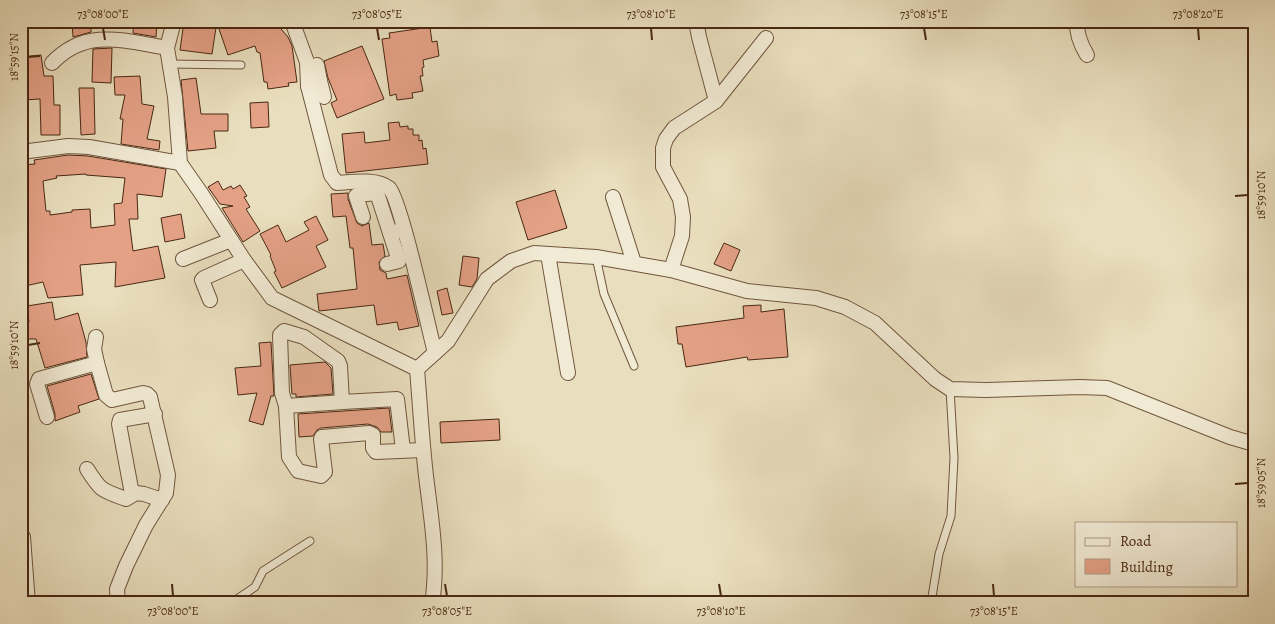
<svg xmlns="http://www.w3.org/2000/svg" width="1275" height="624" viewBox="0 0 1275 624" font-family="Alegreya,serif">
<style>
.building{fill:#e4a186;stroke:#492812;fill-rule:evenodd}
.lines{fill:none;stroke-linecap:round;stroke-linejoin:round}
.service-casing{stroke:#71563d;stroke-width:9}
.minor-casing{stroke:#71563d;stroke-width:16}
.service{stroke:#f1ead4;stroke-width:7}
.minor{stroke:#f1ead4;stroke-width:14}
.ticks{fill:none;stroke:#492812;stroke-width:2}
.neatline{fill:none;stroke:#492812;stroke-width:2}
.ticks-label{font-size:12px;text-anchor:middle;fill:#492812}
</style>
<rect width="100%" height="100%" fill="#e9debd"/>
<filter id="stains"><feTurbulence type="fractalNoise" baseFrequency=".004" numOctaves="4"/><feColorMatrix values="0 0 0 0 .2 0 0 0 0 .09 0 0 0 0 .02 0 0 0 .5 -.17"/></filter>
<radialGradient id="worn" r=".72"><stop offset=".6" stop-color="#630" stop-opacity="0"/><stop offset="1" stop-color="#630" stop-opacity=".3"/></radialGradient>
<g class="building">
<path d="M 91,21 L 91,32 L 73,37 L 72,22 Z"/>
<path d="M 134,21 L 157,21 L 156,37 L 133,33 Z"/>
<path d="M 184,21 L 217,21 L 212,54 L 180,50 Z"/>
<path d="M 240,21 L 274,21 L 288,37 L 292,46 L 297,82 L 288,83 L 289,86 L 268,89 L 267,82 L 264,82 L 260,53 L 257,52 L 255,46 L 228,55 L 219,29 Z"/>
<path d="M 430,27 L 432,42 L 437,41 L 439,56 L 423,60 L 424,67 L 422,68 L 423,76 L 420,76 L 423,91 L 412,93 L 413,98 L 397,100 L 396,94 L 390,96 L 382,39 L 390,38 L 389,33 Z"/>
<path d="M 362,46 L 384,99 L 337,118 L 331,103 L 337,100 L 328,78 L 324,61 Z"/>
<path d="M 112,48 L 111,83 L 92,82 L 93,49 Z"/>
<path d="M 41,55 L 44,76 L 53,76 L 54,105 L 60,105 L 60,135 L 41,135 L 40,99 L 23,100 L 21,57 Z"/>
<path d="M 140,76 L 142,104 L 154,106 L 147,139 L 160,141 L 159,150 L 121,144 L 123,119 L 120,119 L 125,95 L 115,95 L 114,77 Z"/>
<path d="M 196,78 L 201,114 L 228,114 L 228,131 L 214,131 L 216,148 L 188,151 L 181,80 Z"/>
<path d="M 79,88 L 94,88 L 95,134 L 81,135 Z"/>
<path d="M 268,102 L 269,127 L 251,128 L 250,103 Z"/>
<path d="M 399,122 L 400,127 L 408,126 L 408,129 L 413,129 L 413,135 L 419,135 L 419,141 L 422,140 L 423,149 L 426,148 L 428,164 L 346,173 L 342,134 L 364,132 L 365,143 L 390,140 L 388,123 Z"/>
<path d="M 68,155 L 88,156 L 166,169 L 162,197 L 137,194 L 138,219 L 129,219 L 133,251 L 158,246 L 165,278 L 115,287 L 116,262 L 80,265 L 83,295 L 48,298 L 43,282 L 25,286 L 21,266 L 21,165 L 35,164 L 34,160 ZM 86,174 L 86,175 L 125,178 L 122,203 L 114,204 L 115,225 L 91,228 L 90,209 L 72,210 L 72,212 L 50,215 L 50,211 L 46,211 L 43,181 L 57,178 L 56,176 Z"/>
<path d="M 218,181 L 223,190 L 231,186 L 233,189 L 240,185 L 247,196 L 244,197 L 250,207 L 246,209 L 260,231 L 243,242 L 222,208 L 233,206 L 220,204 L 208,187 Z"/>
<path d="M 555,190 L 567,228 L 528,240 L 516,202 Z"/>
<path d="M 348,193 L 348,199 L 357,223 L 362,226 L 369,223 L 372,245 L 383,244 L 385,256 L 379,262 L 380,270 L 386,273 L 387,279 L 407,275 L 419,326 L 399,330 L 397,322 L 377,325 L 374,305 L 319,311 L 317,294 L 357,289 L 353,248 L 350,248 L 346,216 L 333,217 L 331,194 Z"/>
<path d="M 181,214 L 185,238 L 165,242 L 161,218 Z"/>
<path d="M 316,216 L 328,240 L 316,246 L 326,267 L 282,288 L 274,272 L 276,271 L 270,256 L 271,255 L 260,234 L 278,225 L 286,242 L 309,230 L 304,222 Z"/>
<path d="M 724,243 L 740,250 L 731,271 L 714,264 Z"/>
<path d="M 463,256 L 479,258 L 477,279 L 472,287 L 459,285 Z"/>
<path d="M 447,288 L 453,313 L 442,315 L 437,291 Z"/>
<path d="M 52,302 L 55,320 L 78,313 L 86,342 L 87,357 L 45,368 L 36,339 L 27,339 L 21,322 L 29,322 L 27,306 Z"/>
<path d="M 761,305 L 761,312 L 784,309 L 788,357 L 748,360 L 747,357 L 686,367 L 682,344 L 678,344 L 676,327 L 744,318 L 743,306 Z"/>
<path d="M 271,342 L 274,396 L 271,396 L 263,425 L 249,421 L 257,393 L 238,395 L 235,368 L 261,366 L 259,343 Z"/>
<path d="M 325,362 L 331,368 L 333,394 L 296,397 L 296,394 L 292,394 L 290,365 Z"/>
<path d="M 91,374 L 99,399 L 78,406 L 80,412 L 55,421 L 55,414 L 47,386 Z"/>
<path d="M 389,408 L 392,432 L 381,432 L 377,427 L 368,424 L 321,428 L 317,430 L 313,436 L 299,437 L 298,414 Z"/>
<path d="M 499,419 L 500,440 L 441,443 L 440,422 Z"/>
</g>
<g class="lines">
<g class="service-casing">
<g id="service">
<path d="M 169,64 L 241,65"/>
<path d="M 596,257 L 604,294 L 634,366"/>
<path d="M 224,603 L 234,601 L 255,587 L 263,571 L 310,541"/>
<path d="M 931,603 L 939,554 L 951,516 L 954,458 L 950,389"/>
</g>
</g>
<g class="minor-casing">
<g id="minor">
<path d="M 174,21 L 167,48 L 175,97 L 180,163 L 201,193 L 244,260 L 272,298 L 417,369"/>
<path d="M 292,21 L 307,62 L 308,86 L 331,175 L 337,183 C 352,182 376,178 389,188 C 400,197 429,330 435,353"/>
<path d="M 696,21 L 699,37 L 716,101"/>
<path d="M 1077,21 C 1076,33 1081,45 1087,55"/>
<path d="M 52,63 C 86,27 125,41 167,48"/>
<path d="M 320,81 L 324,97"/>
<path d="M 308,86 L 320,81 L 317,65"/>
<path d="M 21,152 L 68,146 L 89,147 L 180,163"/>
<path d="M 613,197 L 634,263"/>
<path d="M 363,217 L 356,196 L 357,195 L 377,193 L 390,233"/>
<path d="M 548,254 L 568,373"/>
<path d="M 183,259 L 231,240"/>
<path d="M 387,264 L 399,261 L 390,233 L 398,231"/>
<path d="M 671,270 L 682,236 L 683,217 L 680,199 L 663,167 L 663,148 L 666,139 L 674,128 L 716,101 L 766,38"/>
<path d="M 210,300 L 202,280 L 204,278 L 244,260"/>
<path d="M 96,337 L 94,349 L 97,363 L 106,395 L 112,400 L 143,393 L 147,394 L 150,397 L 168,475 L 166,493 L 146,525 L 126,566 L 117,589 L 118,603"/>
<path d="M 286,406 L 344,402"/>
<path d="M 47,417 L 37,384 L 39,379 L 97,363"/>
<path d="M 403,450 L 397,399 L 342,402 L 340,366 L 338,361 L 304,337 L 284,331 L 280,335 L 282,393 L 286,406 L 289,457 L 298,471 L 321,476 L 325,472 L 321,439 L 322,437 L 369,433 L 373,435 L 373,448 L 376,452 L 423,450"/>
<path d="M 87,469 C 101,491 101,490 126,499 L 136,493 L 144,494 L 162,500"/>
<path d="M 132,494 L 119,424 L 120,420 L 155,414"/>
<path d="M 21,535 L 23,537 L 28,603"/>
<path d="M 432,603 C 439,561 431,518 426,476 C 422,441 420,405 417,369 L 448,341 L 487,279 L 511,261 L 534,253 L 596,257 L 671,270 L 747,291 L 816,298 L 845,307 L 875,323 L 935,379 L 950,389 L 986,390 L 1080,387 L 1107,388 L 1230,437 L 1254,444"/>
</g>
</g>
<use href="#service" class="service"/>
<use href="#minor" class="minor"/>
</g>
<path class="ticks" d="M 103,28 L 105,40M 377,28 L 379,40M 651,28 L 652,40M 924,28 L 926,40M 1198,28 L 1199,40M 28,57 L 40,56M 1235,196 L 1248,195M 28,345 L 40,343M 1235,484 L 1248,483M 172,584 L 173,596M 445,584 L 447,596M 719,584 L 721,596M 993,584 L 994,596"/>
<rect width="1275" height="624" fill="none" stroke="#e9debd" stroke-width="55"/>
<rect x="1075" y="522" width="162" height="65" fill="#f1ead4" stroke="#ae9c86"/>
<rect x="1085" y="538" width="25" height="8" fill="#f1ead4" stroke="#ae9c86"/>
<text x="1120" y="546" font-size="15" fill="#492812">Road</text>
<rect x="1085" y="559" width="25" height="15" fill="#e4a186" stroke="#ae9c86"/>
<text x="1120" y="572" font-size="15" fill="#492812">Building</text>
<rect x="28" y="28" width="1220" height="568" class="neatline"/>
<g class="ticks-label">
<text x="103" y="18">73°08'00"E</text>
<text x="377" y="18">73°08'05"E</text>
<text x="651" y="18">73°08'10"E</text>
<text x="924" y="18">73°08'15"E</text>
<text x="1198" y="18">73°08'20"E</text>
<text transform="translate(14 57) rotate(-90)" y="4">18°59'15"N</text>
<text transform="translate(1261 195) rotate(-90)" y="4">18°59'10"N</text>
<text transform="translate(14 345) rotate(-90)" y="4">18°59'10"N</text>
<text transform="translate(1261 483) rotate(-90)" y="4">18°59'05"N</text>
<text x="173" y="615">73°08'00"E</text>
<text x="447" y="615">73°08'05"E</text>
<text x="721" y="615">73°08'10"E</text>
<text x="994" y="615">73°08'15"E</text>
</g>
<rect width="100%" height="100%" filter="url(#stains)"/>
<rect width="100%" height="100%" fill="url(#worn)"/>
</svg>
